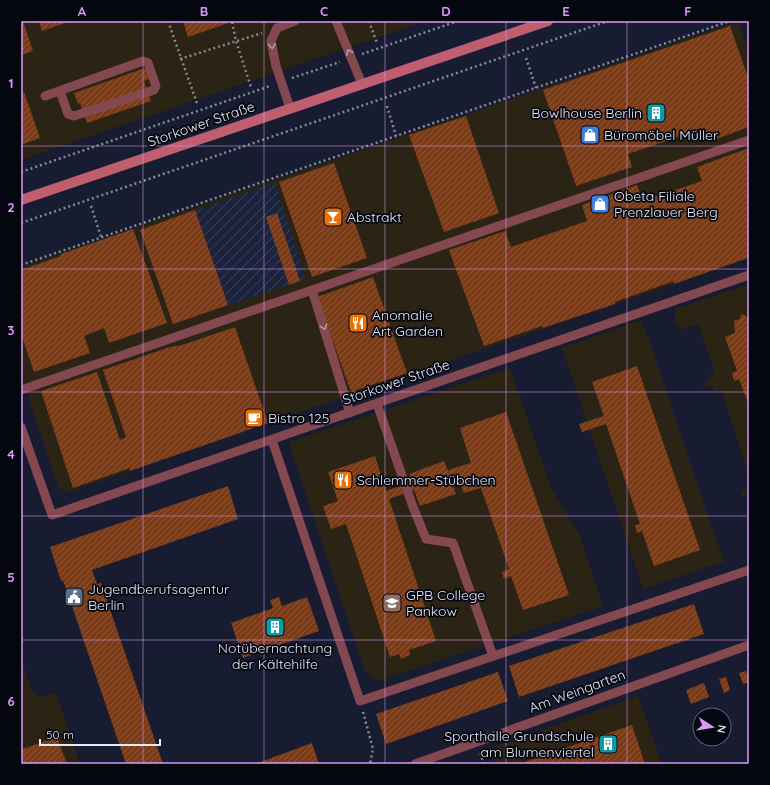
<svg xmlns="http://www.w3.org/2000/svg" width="770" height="785" viewBox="0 0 770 785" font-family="Quicksand,sans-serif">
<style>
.commercial{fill:#2b2313}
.industrial{fill:url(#industrial-furrows)}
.education{fill:#2c2313}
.building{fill:url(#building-hatch)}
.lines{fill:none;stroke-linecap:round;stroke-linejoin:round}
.path{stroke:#868b9c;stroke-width:2.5;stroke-dasharray:2 3;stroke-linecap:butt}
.lane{stroke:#844851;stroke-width:9}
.secondary{stroke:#be5e6f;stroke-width:10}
.oneway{stroke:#b498a4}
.grid{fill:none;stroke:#db99f5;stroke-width:1;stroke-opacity:0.55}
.labels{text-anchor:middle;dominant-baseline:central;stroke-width:3.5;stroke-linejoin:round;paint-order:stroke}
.poi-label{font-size:14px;fill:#e4e9f7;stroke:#050710;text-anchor:start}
.street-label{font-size:14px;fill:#e4e9f7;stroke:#050710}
.neatline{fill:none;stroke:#db99f5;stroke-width:1.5}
.grid-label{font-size:13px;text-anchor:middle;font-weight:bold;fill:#db99f5}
</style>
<defs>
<pattern id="industrial-furrows" width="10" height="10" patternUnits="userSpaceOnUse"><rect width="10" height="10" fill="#1c233d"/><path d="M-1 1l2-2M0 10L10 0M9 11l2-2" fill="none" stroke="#3d435a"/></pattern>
<pattern id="building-hatch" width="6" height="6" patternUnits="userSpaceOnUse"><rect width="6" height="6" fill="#793b18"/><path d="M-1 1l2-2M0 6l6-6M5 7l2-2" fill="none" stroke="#8c573a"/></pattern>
</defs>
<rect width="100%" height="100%" fill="#171c30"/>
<g class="commercial">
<path d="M 21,21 L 426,21 L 21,160 Z"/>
<path d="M 738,21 L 749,53 L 749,258 L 68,492 L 59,488 L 21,375 L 21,267 Z"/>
<path d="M 749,284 L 749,475 L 721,390 L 714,392 L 712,386 L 704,387 L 703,383 L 710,380 L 709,375 L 715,373 L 698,324 L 680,330 L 675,320 L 675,309 Z"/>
<path d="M 641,320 L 649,340 L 716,540 L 725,561 L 643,589 L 562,348 Z"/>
<path d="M 510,368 L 552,490 L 580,536 L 603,606 L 378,681 L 371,678 L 365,670 L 289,442 Z"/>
<path d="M 749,479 L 749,494 L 744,496 L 741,496 L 742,491 L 748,489 L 746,480 Z"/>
<path d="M 21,659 L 33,692 L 40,697 L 56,692 L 80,764 L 21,764 Z"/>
</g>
<path class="industrial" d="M 275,183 L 306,279 L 173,324 L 140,230 Z"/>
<path class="education" d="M 638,696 L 662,764 L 496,764 L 489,749 Z"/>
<g class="building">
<path d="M 21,21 L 23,21 L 33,51 L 21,55 Z"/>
<path d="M 39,21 L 70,21 L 42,31 Z"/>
<path d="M 183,21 L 234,21 L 188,37 Z"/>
<path d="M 730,26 L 749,80 L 749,127 L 708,142 L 705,132 L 701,133 L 699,130 L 628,154 L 632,167 L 576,186 L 543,90 Z"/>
<path d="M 145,68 L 149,79 L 144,81 L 151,101 L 87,123 L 80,103 L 78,104 L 74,93 Z"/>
<path d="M 24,92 L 40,138 L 23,144 L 21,137 L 21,93 Z"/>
<path d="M 466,116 L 499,213 L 444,232 L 409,135 Z"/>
<path d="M 749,148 L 749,256 L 745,259 L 674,284 L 673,281 L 671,282 L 615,302 L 615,304 L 543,328 L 542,326 L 539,327 L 484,346 L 449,250 L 505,231 L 511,247 L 587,221 L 582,205 L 637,185 L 643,201 L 702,181 L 697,167 Z"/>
<path d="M 334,163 L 367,258 L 312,277 L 279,182 Z"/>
<path d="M 195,210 L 228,305 L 173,324 L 140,230 Z"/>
<path d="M 277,213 L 300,281 L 289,285 L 266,217 Z"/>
<path d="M 133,229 L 167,323 L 109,343 L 104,328 L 84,336 L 90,353 L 34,372 L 21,334 L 21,270 L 61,256 L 61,254 Z"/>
<path d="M 373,277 L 407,373 L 351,392 L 317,297 Z"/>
<path d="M 744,314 L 746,317 L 749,316 L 749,406 L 739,379 L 734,381 L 732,373 L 737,371 L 725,337 L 735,333 L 734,321 L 740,319 L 741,315 Z"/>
<path d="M 235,327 L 268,423 L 130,471 L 130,468 L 73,488 L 41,391 L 97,372 L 120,440 L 126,437 L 103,370 L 170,347 L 182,345 Z"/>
<path d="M 637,366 L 700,550 L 654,566 L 642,531 L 637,533 L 635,525 L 640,524 L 606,424 L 582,432 L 579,424 L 604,416 L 592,382 Z"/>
<path d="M 506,412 L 569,595 L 523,610 L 511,576 L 504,579 L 502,572 L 509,569 L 481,488 L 464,493 L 457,476 L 450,478 L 456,494 L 420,506 L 414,490 L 389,499 L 436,641 L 409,650 L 410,655 L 401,659 L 399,654 L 390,657 L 346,524 L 331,529 L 323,506 L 338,501 L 328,472 L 375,456 L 386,491 L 412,482 L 409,474 L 444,461 L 448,471 L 451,469 L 471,463 L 460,428 Z"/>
<path d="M 228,486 L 238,519 L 92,570 L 97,584 L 101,583 L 163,764 L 126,764 L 64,583 L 62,580 L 61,581 L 50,547 Z"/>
<path d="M 279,597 L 282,606 L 307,597 L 319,631 L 243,658 L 231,623 L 273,608 L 270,600 Z"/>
<path d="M 694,604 L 704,634 L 519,697 L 509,666 Z"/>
<path d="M 746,671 L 747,675 L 749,674 L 749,682 L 743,684 L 739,673 Z"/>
<path d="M 498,672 L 508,701 L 386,744 L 376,714 Z"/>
<path d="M 726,677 L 730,690 L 724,693 L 719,679 Z"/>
<path d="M 704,683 L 709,697 L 691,704 L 686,690 Z"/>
<path d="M 632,725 L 645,764 L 526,764 L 525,762 Z"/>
<path d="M 57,737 L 67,764 L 21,764 L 21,742 L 23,749 Z"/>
<path d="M 312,743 L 319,764 L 255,764 Z"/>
</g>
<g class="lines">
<g class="path">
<path d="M 168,21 L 198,106"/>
<path d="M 369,21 L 377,43"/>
<path d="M 232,22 L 236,41 L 251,87"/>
<path d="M 362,54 L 458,21"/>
<path d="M 526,58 L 536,88"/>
<path d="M 180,59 L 262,33"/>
<path d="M 292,78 L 340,62"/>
<path d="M 387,106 L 396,136"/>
<path d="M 21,172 L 270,86"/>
<path d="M 91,206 L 101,237"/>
<path d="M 21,223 L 608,21"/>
<path d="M 21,265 L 730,21"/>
<path d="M 363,712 L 373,749 L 370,764"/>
<path d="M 480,753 L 484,764"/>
</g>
<g class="lane">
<path d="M 336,21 L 362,84"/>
<path d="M 45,96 L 143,61 L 148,63 L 156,86 L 154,90 L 74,116 L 68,114 L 60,91"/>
<path d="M 290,108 L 276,66 L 271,41 L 277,28 L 295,21"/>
<path d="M 312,290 L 350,413"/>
<path d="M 21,390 L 749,140"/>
<path d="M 377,404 L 413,507 L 426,539 L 453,543 L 493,656"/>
<path d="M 21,427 L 52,515 L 749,275"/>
<path d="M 272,440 L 360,701 L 749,570"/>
<path d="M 415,764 L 749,645"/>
</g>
<path class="secondary" d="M 21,200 L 548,21"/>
</g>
<defs><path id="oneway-chevron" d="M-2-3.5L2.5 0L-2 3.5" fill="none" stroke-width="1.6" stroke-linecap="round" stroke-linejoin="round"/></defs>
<g class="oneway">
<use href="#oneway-chevron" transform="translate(272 46) rotate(84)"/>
<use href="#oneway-chevron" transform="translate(349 52) rotate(-113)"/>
<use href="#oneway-chevron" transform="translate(324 327) rotate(73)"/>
</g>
<path class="grid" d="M 143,21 L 143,764M 264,21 L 264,764M 385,21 L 385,764M 506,21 L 506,764M 627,21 L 627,764M 21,146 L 749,146M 21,269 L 749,269M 21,392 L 749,392M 21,516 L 749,516M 21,640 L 749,640"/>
<defs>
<g id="building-square" transform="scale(1)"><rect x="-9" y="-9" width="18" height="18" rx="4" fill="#0f9aa8" stroke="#050710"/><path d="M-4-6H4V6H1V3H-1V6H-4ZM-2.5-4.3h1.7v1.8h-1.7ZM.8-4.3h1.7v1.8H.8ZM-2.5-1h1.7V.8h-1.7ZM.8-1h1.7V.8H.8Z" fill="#fff"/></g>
<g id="shop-square" transform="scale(1)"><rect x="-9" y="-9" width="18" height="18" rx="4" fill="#3f7fe0" stroke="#050710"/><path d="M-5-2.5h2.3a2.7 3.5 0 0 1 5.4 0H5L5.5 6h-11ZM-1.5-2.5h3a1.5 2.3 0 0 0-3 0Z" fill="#fff"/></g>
<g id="bar-square" transform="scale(1)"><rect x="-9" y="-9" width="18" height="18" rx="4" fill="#e8710a" stroke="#050710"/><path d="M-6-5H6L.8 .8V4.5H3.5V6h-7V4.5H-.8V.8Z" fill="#fff"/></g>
<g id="restaurant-square" transform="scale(1)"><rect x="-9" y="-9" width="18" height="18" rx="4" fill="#e8710a" stroke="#050710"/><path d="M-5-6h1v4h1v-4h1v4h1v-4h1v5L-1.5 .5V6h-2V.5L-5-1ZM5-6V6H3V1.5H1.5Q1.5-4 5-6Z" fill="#fff"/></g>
<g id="cafe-square" transform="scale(1)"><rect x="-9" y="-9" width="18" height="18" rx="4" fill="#e8710a" stroke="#050710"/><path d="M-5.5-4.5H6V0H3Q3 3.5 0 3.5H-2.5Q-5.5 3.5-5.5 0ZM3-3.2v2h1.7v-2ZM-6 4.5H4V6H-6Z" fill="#fff"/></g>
<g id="civic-square" transform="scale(1)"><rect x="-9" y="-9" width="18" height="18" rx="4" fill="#5c6f8a" stroke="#050710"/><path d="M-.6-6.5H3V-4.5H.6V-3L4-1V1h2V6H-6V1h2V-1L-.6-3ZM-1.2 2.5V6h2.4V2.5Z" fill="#fff"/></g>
<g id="university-square" transform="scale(1)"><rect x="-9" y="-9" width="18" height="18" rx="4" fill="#8d6e63" stroke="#050710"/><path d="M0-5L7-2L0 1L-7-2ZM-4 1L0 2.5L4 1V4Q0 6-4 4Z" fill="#fff"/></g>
</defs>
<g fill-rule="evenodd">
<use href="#building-square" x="656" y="113"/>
<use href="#shop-square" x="590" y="135"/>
<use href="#shop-square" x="600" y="204"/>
<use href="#bar-square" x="333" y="217"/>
<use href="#restaurant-square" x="358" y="323"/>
<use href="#cafe-square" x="254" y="418"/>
<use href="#restaurant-square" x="343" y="480"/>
<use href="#civic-square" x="74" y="597"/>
<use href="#university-square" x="392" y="603"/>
<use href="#building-square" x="275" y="627"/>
<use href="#building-square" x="608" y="744"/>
</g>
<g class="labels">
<g class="poi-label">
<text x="642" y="113" text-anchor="end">Bowlhouse Berlin</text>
<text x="604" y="135">Büromöbel Müller</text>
<text x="614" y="196">Obeta Filiale<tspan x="614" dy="16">Prenzlauer Berg</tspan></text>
<text x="347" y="217">Abstrakt</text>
<text x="372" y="315">Anomalie<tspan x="372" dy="16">Art Garden</tspan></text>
<text x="268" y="418">Bistro 125</text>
<text x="357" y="480">Schlemmer-Stübchen</text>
<text x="88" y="589">Jugendberufsagentur<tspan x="88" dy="16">Berlin</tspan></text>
<text x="406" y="595">GPB College<tspan x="406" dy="16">Pankow</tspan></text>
<text x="275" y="648" text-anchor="middle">Notübernachtung<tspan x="275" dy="16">der Kältehilfe</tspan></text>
<text x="594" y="736" text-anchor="end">Sporthalle Grundschule<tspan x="594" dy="16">am Blumenviertel</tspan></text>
</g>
<g class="street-label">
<text transform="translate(201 124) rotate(-19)">Storkower Straße</text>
<text transform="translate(396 382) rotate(-19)">Storkower Straße</text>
<text transform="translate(577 691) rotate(-20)">Am Weingarten</text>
</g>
</g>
<rect width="770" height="785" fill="none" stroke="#050710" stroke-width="44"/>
<g transform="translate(712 727) rotate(102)"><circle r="19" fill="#050710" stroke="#5e616c"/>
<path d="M0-3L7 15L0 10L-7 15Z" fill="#db99f5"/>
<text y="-6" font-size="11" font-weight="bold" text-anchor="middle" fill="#e4e9f7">N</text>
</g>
<path d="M40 739v6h120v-6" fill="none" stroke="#e4e9f7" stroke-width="2"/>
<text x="46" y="739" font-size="12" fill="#e4e9f7" stroke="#050710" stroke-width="3" paint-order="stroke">50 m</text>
<rect x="22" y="22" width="726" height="741" class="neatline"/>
<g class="grid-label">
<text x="82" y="16">A</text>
<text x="204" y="16">B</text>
<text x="324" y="16">C</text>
<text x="446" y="16">D</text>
<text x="566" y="16">E</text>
<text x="688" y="16">F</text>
<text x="11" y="88">1</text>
<text x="11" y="212">2</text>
<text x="11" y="335">3</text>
<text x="11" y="459">4</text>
<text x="11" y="582">5</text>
<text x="11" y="706">6</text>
</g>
</svg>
